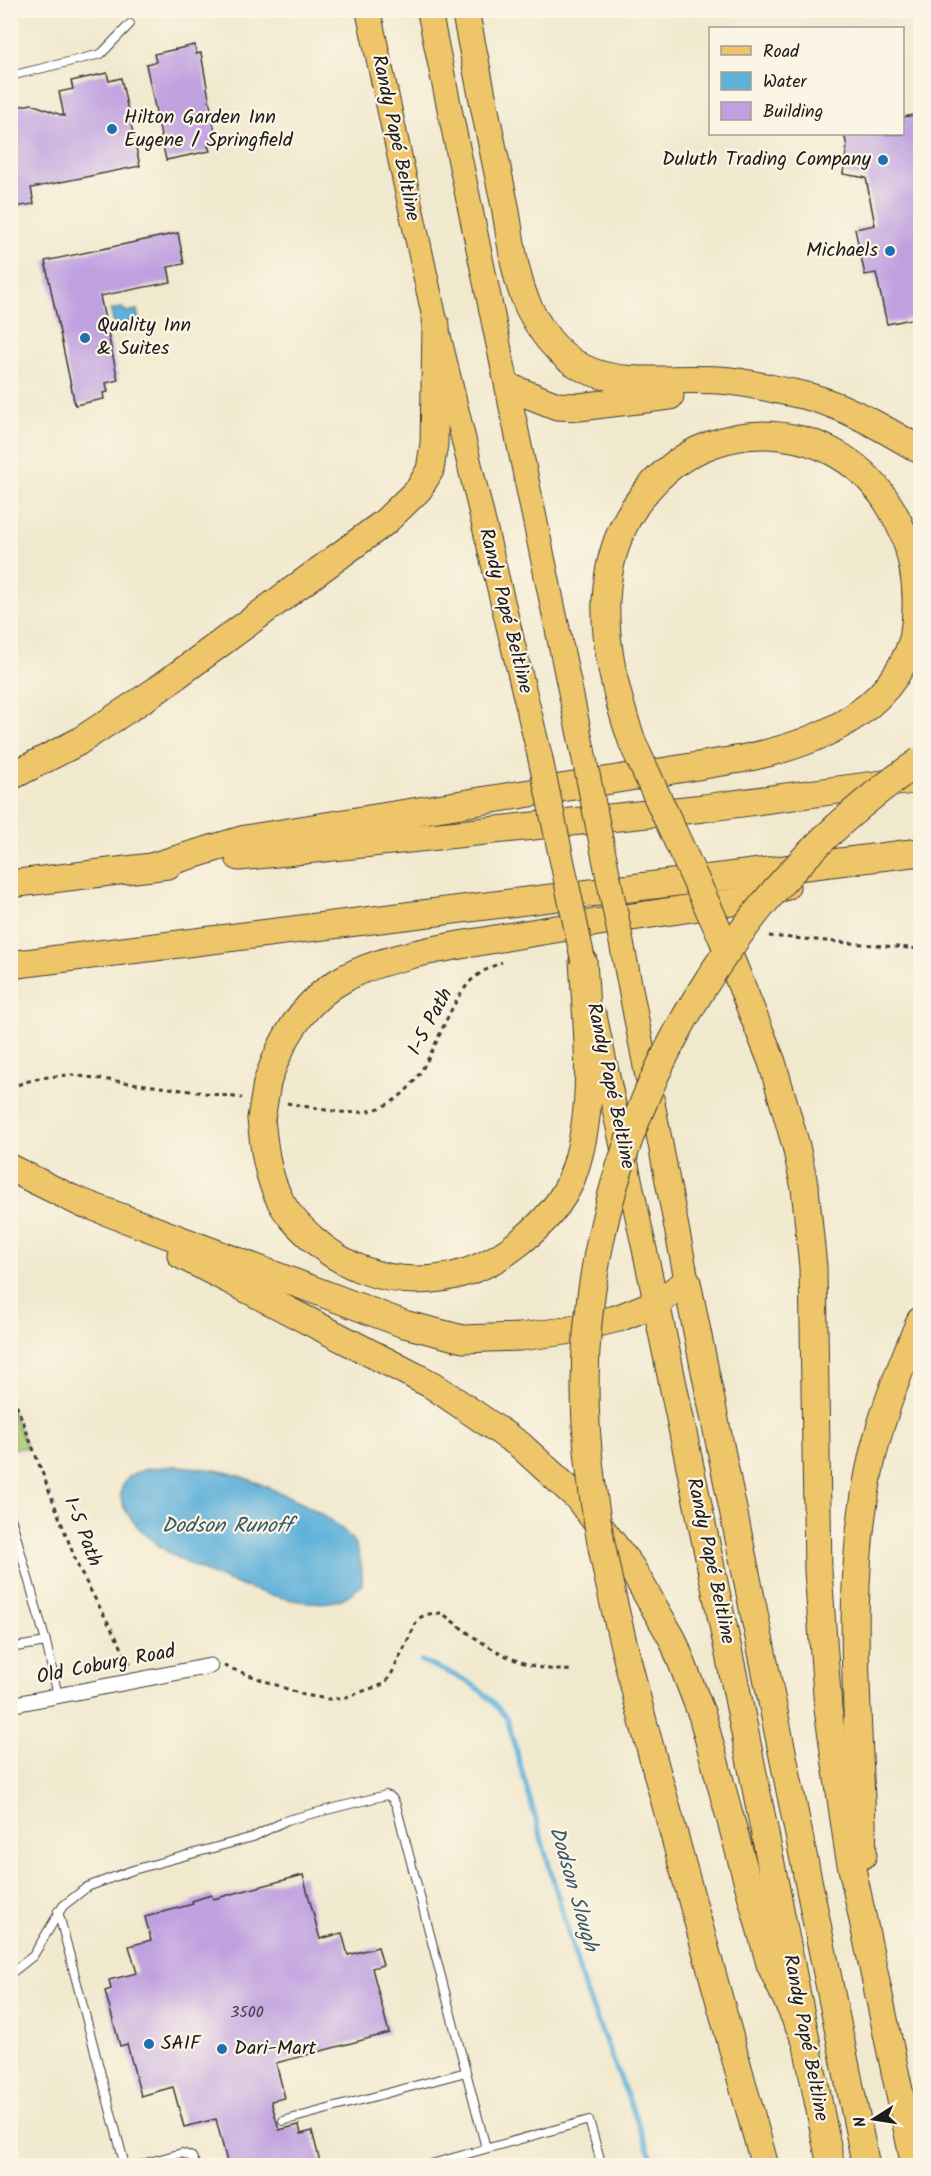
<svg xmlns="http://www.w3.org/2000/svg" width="931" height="2176" viewBox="0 0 931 2176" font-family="Kalam,sans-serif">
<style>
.green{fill:#a7cd78;stroke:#62744a;stroke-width:1.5}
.water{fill:#5fb1da;stroke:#3e667b;stroke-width:1.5}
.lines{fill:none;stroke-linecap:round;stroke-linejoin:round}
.stream{stroke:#5fb1da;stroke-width:5}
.building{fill:#c0a1e0}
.lane-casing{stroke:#3c3b37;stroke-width:10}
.street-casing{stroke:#3c3b37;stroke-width:17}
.primary-casing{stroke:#3c3b37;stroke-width:26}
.highway-casing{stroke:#3c3b37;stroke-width:29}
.path{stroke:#3c3b37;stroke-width:3;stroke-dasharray:4.5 4.5;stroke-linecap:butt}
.lane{stroke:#fff;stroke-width:8}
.street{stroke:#fff;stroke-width:15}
.primary{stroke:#eec569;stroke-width:24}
.highway{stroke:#eec569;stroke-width:27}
.primary-bridge-casing{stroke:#3c3b37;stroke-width:26;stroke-linecap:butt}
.highway-bridge-casing{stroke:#3c3b37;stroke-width:29;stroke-linecap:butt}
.primary-bridge{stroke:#eec569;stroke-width:24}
.highway-bridge{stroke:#eec569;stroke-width:27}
.poi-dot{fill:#1f6fb2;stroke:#fcf5e5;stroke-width:2}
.labels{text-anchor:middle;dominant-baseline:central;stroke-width:4.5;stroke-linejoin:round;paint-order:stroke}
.number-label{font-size:16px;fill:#453d4d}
.poi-label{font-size:20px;fill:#1c1c1c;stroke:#fcf5e5;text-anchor:start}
.street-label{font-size:20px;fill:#1c1c1c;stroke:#fcf5e5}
.water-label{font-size:21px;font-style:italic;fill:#375868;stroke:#fcf5e5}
</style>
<rect width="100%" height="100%" fill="#fcf5e5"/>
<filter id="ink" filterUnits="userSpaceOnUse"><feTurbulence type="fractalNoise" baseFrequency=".0167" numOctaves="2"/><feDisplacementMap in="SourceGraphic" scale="12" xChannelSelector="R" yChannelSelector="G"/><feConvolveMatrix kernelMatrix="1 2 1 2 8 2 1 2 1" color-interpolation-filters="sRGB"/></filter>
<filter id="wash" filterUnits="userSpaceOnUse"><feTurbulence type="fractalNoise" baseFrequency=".008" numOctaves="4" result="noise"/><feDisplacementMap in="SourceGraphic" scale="24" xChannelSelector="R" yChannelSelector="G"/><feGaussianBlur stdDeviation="1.35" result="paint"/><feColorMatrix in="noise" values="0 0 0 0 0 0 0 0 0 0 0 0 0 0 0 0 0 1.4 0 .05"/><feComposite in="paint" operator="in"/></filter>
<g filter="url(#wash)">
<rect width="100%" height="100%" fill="#f1e9ce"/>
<path class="green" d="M 11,1408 L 27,1448 L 11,1448 Z"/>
<g class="water">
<path d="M 122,308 L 127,312 L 137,310 L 139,321 L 114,326 L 111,310 Z"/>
<path d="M 175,1466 C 193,1467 212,1469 229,1473 C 259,1481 342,1517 355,1545 C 361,1558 363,1570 362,1585 C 352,1593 344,1600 330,1602 C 289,1607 214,1578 178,1558 C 157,1547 103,1505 127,1479 C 138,1467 160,1468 175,1466 Z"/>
</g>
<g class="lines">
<path class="stream" d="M 421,1661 C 462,1678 479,1682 507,1719 L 584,1987 L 655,2166"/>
</g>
<g id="blocks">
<g class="building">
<path d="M 195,45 L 196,54 L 201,53 L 217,144 L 208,146 L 210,151 L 166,160 L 146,64 L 156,62 L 154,54 Z"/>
<path d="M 107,73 L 109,81 L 121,78 L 140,166 L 31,188 L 34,204 L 15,207 L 10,186 L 10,108 L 32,104 L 64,116 L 59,92 L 73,89 L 71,81 Z"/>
<path d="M 921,114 L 921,317 L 887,324 L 876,273 L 865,275 L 855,229 L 875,225 L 866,178 L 843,174 L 847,146 L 844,134 L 903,134 L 903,117 Z"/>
<path d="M 178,233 L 184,264 L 168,267 L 171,282 L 100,296 L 118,380 L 106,383 L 108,392 L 103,393 L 104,399 L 75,405 L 45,261 Z"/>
<path d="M 303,1875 L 320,1939 L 342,1933 L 348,1955 L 378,1947 L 383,1965 L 372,1968 L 389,2033 L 276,2063 L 285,2098 L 271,2101 L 279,2130 L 299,2125 L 301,2134 L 312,2131 L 321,2166 L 228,2166 L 216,2119 L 184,2127 L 173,2087 L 141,2096 L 127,2044 L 120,2046 L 105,1991 L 111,1989 L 109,1980 L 137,1973 L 129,1946 L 151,1940 L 145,1917 L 193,1904 L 192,1901 L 211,1895 L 213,1899 Z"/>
</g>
</g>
</g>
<g filter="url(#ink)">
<use href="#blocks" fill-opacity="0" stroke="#3c3b37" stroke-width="1.5"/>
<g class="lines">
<g class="lane-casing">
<g id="lane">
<path d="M 10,76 L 101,54 L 130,24"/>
<path d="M 10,1514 L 46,1642"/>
<path d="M 10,1648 L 46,1642 L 58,1696"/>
<path d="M 58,1911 L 125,2166"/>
<path d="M 10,1974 L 33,1956 L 63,1906 L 87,1887 L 133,1870 L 253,1837 L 287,1820 L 386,1795 L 392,1798 L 396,1805 L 486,2148"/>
<path d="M 283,2121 L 466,2072"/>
<path d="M 135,2166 L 182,2153 L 192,2157 L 196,2166"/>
<path d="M 424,2166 L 589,2120 L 602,2166"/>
</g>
</g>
<g class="street-casing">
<path id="street" d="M 10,1705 L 210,1666"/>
</g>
<g class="primary-casing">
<g id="primary">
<path d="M 368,10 L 436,325 L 540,757"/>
<path d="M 429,10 L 583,752"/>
<path d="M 624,955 L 687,1282"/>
<path d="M 595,1018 L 656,1303"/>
</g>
</g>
<g class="highway-casing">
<g id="highway">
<path d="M 465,10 C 478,76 491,141 505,206 C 511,240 514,277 529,308 C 577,405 645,373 730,381 C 749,383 773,389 793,393 C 838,401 881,427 920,450"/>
<path d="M 509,387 L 557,406 L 579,407 L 670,396"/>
<path d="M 10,777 L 78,742 L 157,690 L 385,522 L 419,489 L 430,470 L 434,444 L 436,325"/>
<path d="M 239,857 L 704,808 L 920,779"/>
<path d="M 151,867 L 245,839 L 741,759 C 812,745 889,716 913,639 C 931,537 871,436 763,435 C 729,435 692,448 666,471 C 583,544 600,651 633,744"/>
<path d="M 10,884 L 168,865"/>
<path d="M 724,942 L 772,1062 L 796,1146 L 805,1188 L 813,1267 L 818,1571 L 828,1709 L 849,1854 L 915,2166"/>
<path d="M 10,965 L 920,852"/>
<path d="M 267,1083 C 281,1039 304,999 347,977 C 384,957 443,948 484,941 C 574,925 664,912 754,899 L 786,886"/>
<path d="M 261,1119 C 264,1148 267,1176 281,1202 C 289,1217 301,1228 314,1240 C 374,1293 458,1293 520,1242 C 540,1226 561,1205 571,1180 C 598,1110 587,1033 583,960"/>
<path d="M 10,1168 L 85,1205"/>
<path d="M 70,1198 L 404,1324 L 463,1339 L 520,1337 L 565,1331 L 619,1318 L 656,1303 L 687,1282 L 866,2166"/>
<path d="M 181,1255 L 432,1385 L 520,1445 L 577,1497 L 631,1567 L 673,1640 L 702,1715 L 770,1964 L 805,2039"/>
<path d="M 656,1303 L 736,1688 L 831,2166"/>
<path d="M 645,1729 L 765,2166"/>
<path d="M 863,1855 C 860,1722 842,1585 873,1454 C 884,1408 902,1364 920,1321"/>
</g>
</g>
<g class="path">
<path d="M 769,936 L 920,949"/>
<path d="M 10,1089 C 29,1078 51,1076 72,1075 L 242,1098"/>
<path d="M 287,1103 C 312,1107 344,1116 369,1111 C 430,1097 434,1025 468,984 C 476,974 491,967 502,962"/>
<path d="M 10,1388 L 79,1569 L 131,1665"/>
<path d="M 224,1666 L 304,1695 L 328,1699 L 346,1697 L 384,1684 L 391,1675 L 418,1619 C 425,1614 432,1613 442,1613 C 481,1644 522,1673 573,1670"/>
</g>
<use href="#lane" class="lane"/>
<use href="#street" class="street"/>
<use href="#primary" class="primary"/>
<use href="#highway" class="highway"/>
<g class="primary-bridge-casing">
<g id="primary-bridge">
<path d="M 583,752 L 624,955"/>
<path d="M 540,757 L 583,960"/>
</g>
</g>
<g class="highway-bridge-casing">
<g id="highway-bridge">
<path d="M 633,744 L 724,942"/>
<path d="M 261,1119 L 267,1083"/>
<path d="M 645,1729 C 619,1628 592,1528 586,1424 C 572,1166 707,905 920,761"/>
</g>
</g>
<use href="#primary-bridge" class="primary-bridge"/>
<use href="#highway-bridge" class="highway-bridge"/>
</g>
</g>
<g class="poi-dot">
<circle cx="112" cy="129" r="6"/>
<circle cx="883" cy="160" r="6"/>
<circle cx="890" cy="251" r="6"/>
<circle cx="85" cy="338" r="6"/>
<circle cx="149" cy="2044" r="6"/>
<circle cx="222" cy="2049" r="6"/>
</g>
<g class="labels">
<g class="number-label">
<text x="247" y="2012">3500</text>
</g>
<g class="poi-label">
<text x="124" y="118">Hilton Garden Inn<tspan x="124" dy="23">Eugene / Springfield</tspan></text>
<text x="871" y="160" text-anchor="end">Duluth Trading Company</text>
<text x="878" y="251" text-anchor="end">Michaels</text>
<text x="97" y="326">Quality Inn<tspan x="97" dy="23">&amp; Suites</tspan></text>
<text x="161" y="2044">SAIF</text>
<text x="234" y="2049">Dari-Mart</text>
</g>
<g class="street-label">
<text transform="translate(395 138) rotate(78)">Randy Papé Beltline</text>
<text transform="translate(505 611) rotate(76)">Randy Papé Beltline</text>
<text transform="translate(431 1022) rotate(-62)">I-5 Path</text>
<text transform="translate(610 1086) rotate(78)">Randy Papé Beltline</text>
<text transform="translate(82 1532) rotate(69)">I-5 Path</text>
<text transform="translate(710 1561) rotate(78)">Randy Papé Beltline</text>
<text transform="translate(106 1665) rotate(-11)">Old Coburg Road</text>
<text transform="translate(805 2038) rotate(79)">Randy Papé Beltline</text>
</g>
<g class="water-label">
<text x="227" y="1526">Dodson Runoff</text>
<text transform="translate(573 1889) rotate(74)">Dodson Slough</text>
</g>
</g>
<rect width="931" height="2176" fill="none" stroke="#fcf5e5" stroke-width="36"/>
<rect x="709" y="27" width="195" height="108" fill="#fcf5e5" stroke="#a29e95" stroke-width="1.5"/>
<rect x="721" y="46" width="30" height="9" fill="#eec569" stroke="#a29e95" stroke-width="1.5"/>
<text x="763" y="57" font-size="18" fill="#1c1c1c">Road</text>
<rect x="721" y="72" width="30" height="18" fill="#5fb1da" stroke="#a29e95" stroke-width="1.5"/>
<text x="763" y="87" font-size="18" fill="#1c1c1c">Water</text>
<rect x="721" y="102" width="30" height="18" fill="#c0a1e0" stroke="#a29e95" stroke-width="1.5"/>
<text x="763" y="117" font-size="18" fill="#1c1c1c">Building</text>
<g transform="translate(874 2119) rotate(258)" stroke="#fcf5e5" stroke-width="4.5" paint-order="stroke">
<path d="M0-4.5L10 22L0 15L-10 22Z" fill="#1c1c1c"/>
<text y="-9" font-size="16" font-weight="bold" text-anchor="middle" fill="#1c1c1c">N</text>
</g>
</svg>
